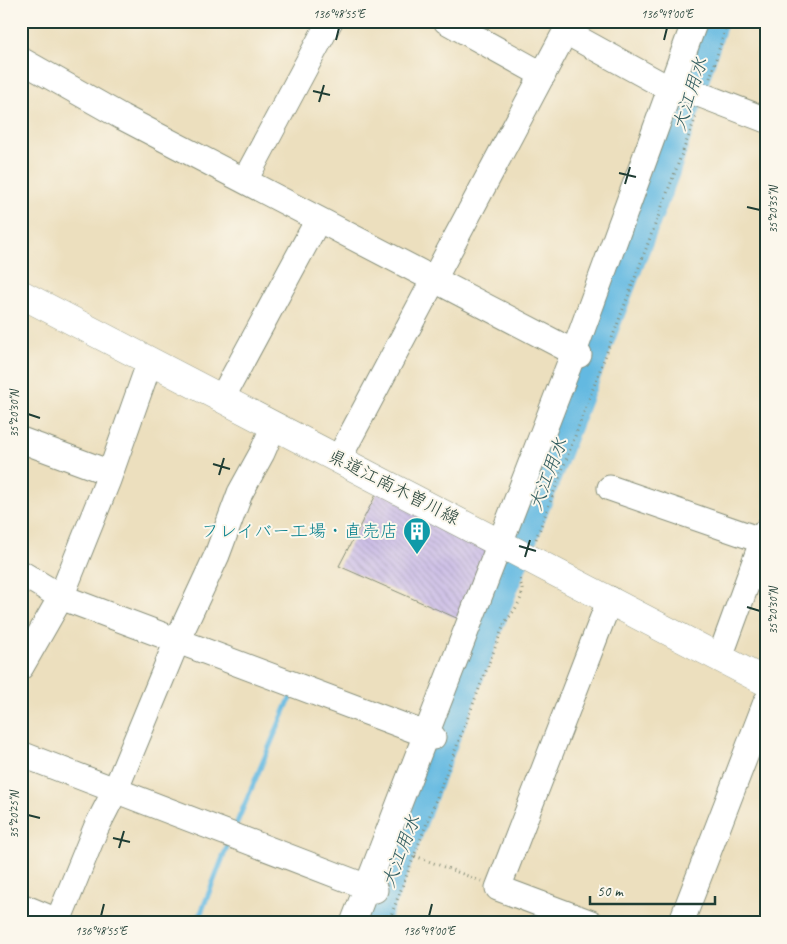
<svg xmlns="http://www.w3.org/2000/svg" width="787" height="944" viewBox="0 0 787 944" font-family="Caveat,'Klee One',sans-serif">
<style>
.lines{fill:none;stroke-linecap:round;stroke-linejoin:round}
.stream{stroke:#64b9e1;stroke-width:5}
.river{stroke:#64b9e1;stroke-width:30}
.building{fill:url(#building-back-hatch)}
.minor-casing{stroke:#868e79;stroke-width:27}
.major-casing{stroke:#868e79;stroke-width:29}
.path{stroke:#868e79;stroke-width:3;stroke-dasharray:1 4;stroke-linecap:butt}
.minor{stroke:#fff;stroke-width:25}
.major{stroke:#fff;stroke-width:28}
.ticks{fill:none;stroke:#1f3d34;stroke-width:2}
.labels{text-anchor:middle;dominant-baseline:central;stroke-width:4;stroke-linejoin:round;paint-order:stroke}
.street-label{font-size:18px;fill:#1f3d34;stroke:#fbf7ec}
.culture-label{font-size:18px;fill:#0d838f;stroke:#fbf7ec;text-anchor:end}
.water-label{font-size:19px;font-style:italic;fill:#305c5f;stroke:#fbf7ec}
.neatline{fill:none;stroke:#1f3d34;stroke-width:2}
.ticks-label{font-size:12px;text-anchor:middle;fill:#1f3d34}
</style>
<defs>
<pattern id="building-back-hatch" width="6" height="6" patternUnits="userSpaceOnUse" patternTransform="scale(1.25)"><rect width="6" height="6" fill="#c5b5e6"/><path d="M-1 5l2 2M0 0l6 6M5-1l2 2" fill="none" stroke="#9f94bb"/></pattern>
</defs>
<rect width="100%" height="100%" fill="#fbf7ec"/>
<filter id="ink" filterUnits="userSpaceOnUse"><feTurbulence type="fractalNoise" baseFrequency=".02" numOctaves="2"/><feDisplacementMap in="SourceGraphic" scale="10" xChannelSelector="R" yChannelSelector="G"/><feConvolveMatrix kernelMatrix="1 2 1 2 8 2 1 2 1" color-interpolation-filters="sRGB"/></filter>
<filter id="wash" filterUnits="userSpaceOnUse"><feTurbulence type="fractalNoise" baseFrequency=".0096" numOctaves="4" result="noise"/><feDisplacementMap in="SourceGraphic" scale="20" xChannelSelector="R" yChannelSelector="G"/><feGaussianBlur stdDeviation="1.12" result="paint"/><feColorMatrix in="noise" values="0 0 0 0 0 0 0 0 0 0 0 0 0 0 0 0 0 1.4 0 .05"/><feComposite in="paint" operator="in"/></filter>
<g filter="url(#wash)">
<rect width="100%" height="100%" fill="#ecdfbe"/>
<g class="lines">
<g class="stream">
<path d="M 235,827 L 291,696"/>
<path d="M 197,923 L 229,842"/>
</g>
<path class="river" d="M 373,923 L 665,171 L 713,21"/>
</g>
<g id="blocks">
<path class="building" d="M 378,491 L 493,544 L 461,620 L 339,566 Z"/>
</g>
</g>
<g filter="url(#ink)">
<use href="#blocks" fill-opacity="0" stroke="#868e79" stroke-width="1"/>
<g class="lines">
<g class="minor-casing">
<g id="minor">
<path d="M 446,21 L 543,75"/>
<path d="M 566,32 L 668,88 L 683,88 L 766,120"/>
<path d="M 21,60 L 122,117 L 579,355"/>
<path d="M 245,180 L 330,21"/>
<path d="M 222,398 L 318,220"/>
<path d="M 21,440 L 110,473"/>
<path d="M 339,458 L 571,21"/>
<path d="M 610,488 L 766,542"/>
<path d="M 21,573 L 61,597 L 433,737"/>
<path d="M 720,657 L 766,531"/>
<path d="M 21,667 L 61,597 L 108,480 L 150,361"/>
<path d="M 21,754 L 375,890"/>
<path d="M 21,906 L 62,923"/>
<path d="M 58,921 L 96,828 L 115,791 L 177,641 L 217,555 L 240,493 L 262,453 L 274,425"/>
<path d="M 353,923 L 574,352 L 695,21"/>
<path d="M 591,923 L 498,888 L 610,599"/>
<path d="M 681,923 L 766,702"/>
</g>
</g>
<g class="major-casing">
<path id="major" d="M 21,294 L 766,682"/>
</g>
<g class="path">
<path d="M 710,78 L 728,21"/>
<path d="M 536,539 L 697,114"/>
<path d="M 415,856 L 481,881"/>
<path d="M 388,923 L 505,622 C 512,614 520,604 522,593 C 523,587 519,583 521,577"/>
</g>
<use href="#minor" class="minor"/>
<use href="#major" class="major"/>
</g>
</g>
<path class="ticks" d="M 336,40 L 339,28M 664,40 L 667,28M 313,91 L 330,95M 319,102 L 324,85M 619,173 L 636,177M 625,184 L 630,167M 747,207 L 760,210M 28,414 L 40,418M 213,464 L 230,469M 219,475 L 224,458M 519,546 L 536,551M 525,557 L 530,540M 747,607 L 760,611M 28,815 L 40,818M 113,838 L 130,842M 119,848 L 124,831M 101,916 L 104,904M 429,916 L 432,904"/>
<defs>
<g id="building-pin" transform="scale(1.4375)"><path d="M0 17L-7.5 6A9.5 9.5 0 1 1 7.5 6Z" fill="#0f9aa8" stroke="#fbf7ec"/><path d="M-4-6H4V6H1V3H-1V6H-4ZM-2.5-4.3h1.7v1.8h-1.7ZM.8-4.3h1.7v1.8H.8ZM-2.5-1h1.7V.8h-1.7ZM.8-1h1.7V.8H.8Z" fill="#fff"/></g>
</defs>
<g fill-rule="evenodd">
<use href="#building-pin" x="417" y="531"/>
</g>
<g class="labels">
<g class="street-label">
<text transform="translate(394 487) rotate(27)">県道江南木曽川線</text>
</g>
<g class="culture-label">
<text x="398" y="531">フレイバー工場・直売店</text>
</g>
<g class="water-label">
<text transform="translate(690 94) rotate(-72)">大江用水</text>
<text transform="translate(548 474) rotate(-69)">大江用水</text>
<text transform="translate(401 851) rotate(-69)">大江用水</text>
</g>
</g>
<rect width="787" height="944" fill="none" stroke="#fbf7ec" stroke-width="55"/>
<path d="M590 896v8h125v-8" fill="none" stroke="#1f3d34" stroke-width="2.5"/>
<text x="597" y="896" font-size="15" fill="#1f3d34" stroke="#fbf7ec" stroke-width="4" paint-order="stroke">50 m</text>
<rect x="28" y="28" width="732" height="888" class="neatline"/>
<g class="ticks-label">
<text x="339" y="18">136°48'55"E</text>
<text x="667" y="18">136°49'00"E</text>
<text transform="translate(773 210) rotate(-90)" y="4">35°20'35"N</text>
<text transform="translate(14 414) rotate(-90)" y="4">35°20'30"N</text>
<text transform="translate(773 611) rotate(-90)" y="4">35°20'30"N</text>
<text transform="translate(14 815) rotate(-90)" y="4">35°20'25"N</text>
<text x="101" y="935">136°48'55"E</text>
<text x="429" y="935">136°49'00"E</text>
</g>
</svg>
